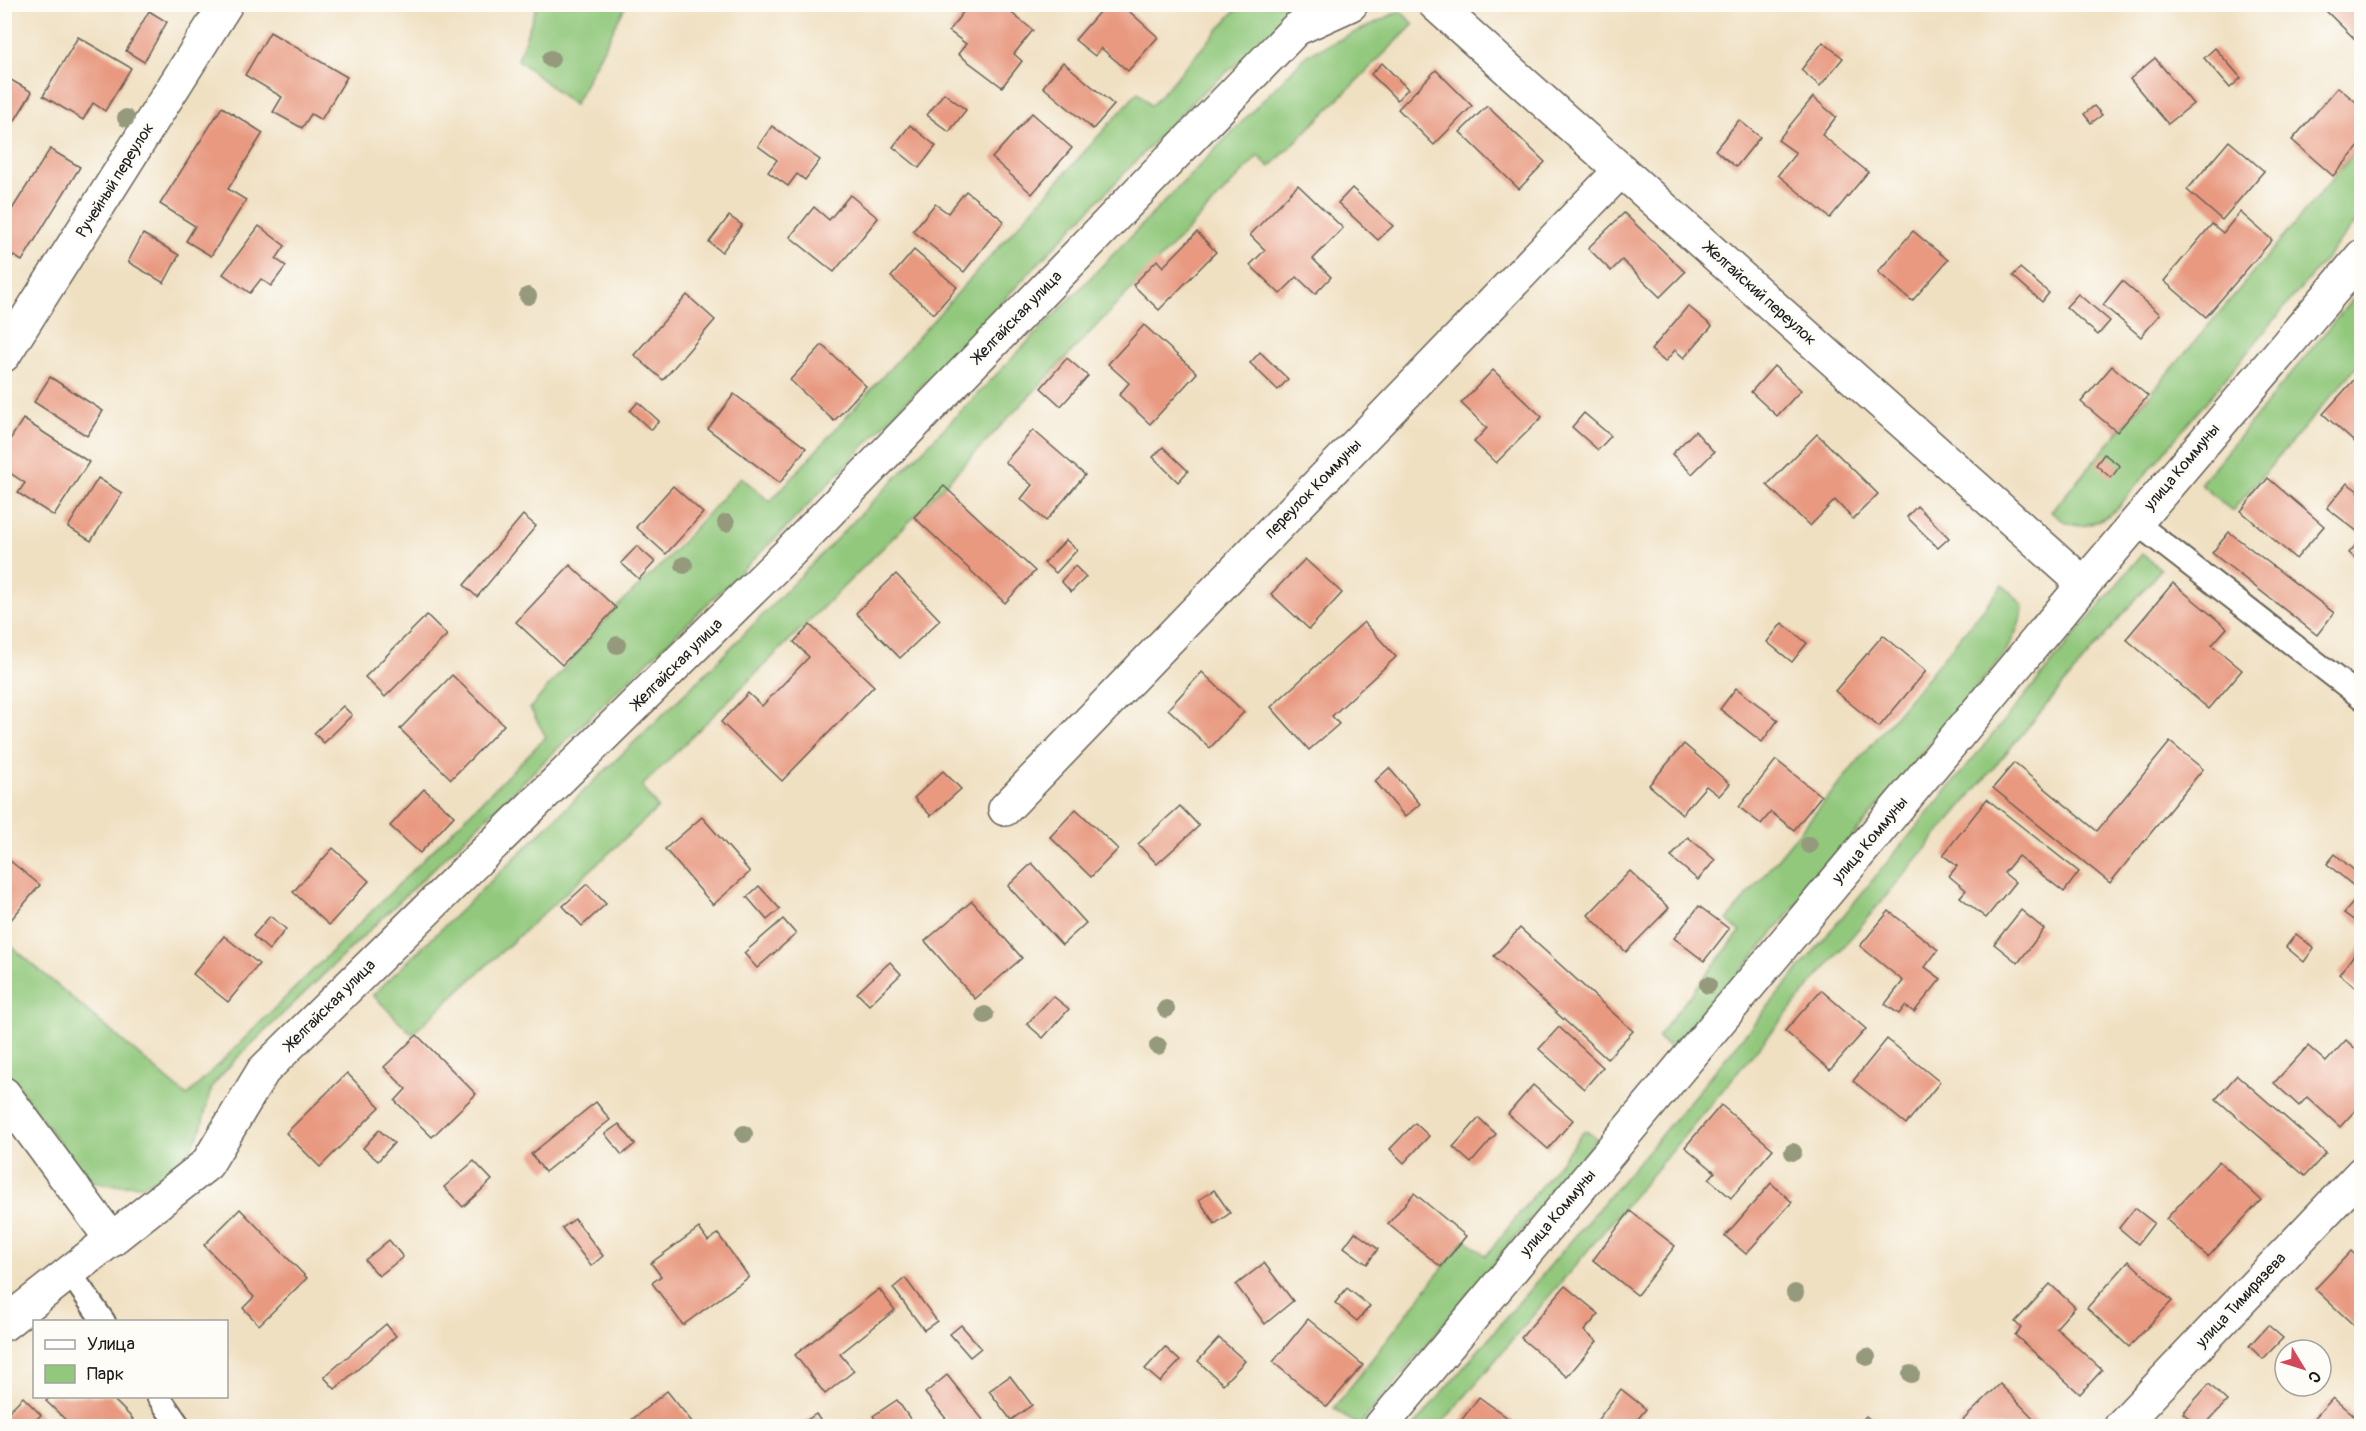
<svg xmlns="http://www.w3.org/2000/svg" width="2366" height="1431" viewBox="0 0 2366 1431" font-family="Pangolin,sans-serif">
<style>
.green{fill:#91c87b;stroke:#56724c;stroke-width:1.5}
.building{fill:#e89980}
.lines{fill:none;stroke-linecap:round;stroke-linejoin:round}
.service-casing{stroke:#666156;stroke-width:26}
.minor-casing{stroke:#666156;stroke-width:36}
.service{stroke:#fff;stroke-width:22}
.minor{stroke:#fff;stroke-width:33}
.tree{fill:#959a7c}
.labels{text-anchor:middle;dominant-baseline:central;stroke-width:6;stroke-linejoin:round;paint-order:stroke}
.street-label{font-size:16px;fill:#1c1c1c;stroke:#fdfcf7}
</style>
<rect width="100%" height="100%" fill="#fdfcf7"/>
<filter id="ink" filterUnits="userSpaceOnUse"><feTurbulence type="fractalNoise" baseFrequency=".0167" numOctaves="2"/><feDisplacementMap in="SourceGraphic" scale="12" xChannelSelector="R" yChannelSelector="G"/><feConvolveMatrix kernelMatrix="1 2 1 2 8 2 1 2 1" color-interpolation-filters="sRGB"/></filter>
<filter id="wash" filterUnits="userSpaceOnUse"><feTurbulence type="fractalNoise" baseFrequency=".008" numOctaves="4" result="noise"/><feDisplacementMap in="SourceGraphic" scale="24" xChannelSelector="R" yChannelSelector="G"/><feGaussianBlur stdDeviation="1.35" result="paint"/><feColorMatrix in="noise" values="0 0 0 0 0 0 0 0 0 0 0 0 0 0 0 0 0 1.4 0 .05"/><feComposite in="paint" operator="in"/></filter>
<g filter="url(#wash)">
<rect width="100%" height="100%" fill="#f0e0c2"/>
<g class="green">
<path d="M 537,5 L 626,5 L 574,105 L 518,60 Z"/>
<path d="M 1240,5 L 1307,5 L 1196,98 L 786,528 L 233,1062 L 212,1086 L 200,1132 L 188,1154 L 168,1172 L 144,1185 L 113,1185 L 94,1182 L 76,1166 L 5,1069 L 4,940 L 187,1096 L 546,737 L 530,708 L 616,608 L 664,562 L 741,477 L 770,502 L 1138,92 L 1151,106 Z"/>
<path d="M 1400,11 L 1414,24 L 1270,167 L 1258,156 L 914,517 L 642,786 L 658,808 L 412,1034 L 373,995 L 710,669 L 1307,55 Z"/>
<path d="M 2361,145 L 2361,216 L 2115,511 C 2088,528 2076,533 2051,512 Z"/>
<path d="M 2361,289 L 2361,362 L 2232,511 L 2200,484 Z"/>
<path d="M 2142,554 L 2161,569 L 1440,1426 L 1414,1426 L 1700,1089 Z"/>
<path d="M 2003,585 L 2023,605 C 2021,625 2013,639 2003,656 L 1675,1051 L 1657,1037 L 1740,932 L 1727,920 Z"/>
<path d="M 1585,1130 L 1597,1139 L 1359,1426 L 1334,1408 L 1465,1239 L 1486,1256 Z"/>
</g>
<g id="blocks">
<g class="building">
<path d="M 969,4 L 1000,4 L 1033,30 L 1014,54 L 1022,61 L 1002,87 L 958,54 L 966,44 L 949,31 Z"/>
<path d="M 1106,4 L 1121,4 L 1158,37 L 1128,71 L 1101,48 L 1095,56 L 1075,40 Z"/>
<path d="M 2322,4 L 2359,4 L 2362,7 L 2362,46 L 2321,6 Z"/>
<path d="M 149,11 L 167,22 L 144,62 L 126,51 Z"/>
<path d="M 270,32 L 347,77 L 321,120 L 311,114 L 302,128 L 273,112 L 282,97 L 245,75 Z"/>
<path d="M 78,37 L 131,68 L 105,111 L 93,103 L 83,120 L 43,96 Z"/>
<path d="M 1823,42 L 1843,58 L 1820,86 L 1801,70 Z"/>
<path d="M 2215,48 L 2241,78 L 2230,88 L 2204,58 Z"/>
<path d="M 2155,58 L 2193,104 L 2168,124 L 2130,79 Z"/>
<path d="M 1063,62 L 1114,105 L 1093,129 L 1043,87 Z"/>
<path d="M 1382,63 L 1408,89 L 1397,100 L 1371,74 Z"/>
<path d="M 1436,70 L 1472,106 L 1434,145 L 1398,109 Z"/>
<path d="M 4,76 L 32,92 L 8,132 L 4,130 Z"/>
<path d="M 2338,87 L 2362,107 L 2362,143 L 2333,176 L 2292,140 Z"/>
<path d="M 944,93 L 966,110 L 949,132 L 927,115 Z"/>
<path d="M 1813,97 L 1836,117 L 1822,135 L 1868,172 L 1830,218 L 1778,175 L 1796,153 L 1778,140 Z"/>
<path d="M 1487,106 L 1545,162 L 1519,189 L 1460,132 Z"/>
<path d="M 2094,106 L 2102,115 L 2091,123 L 2084,114 Z"/>
<path d="M 222,107 L 263,133 L 228,189 L 246,200 L 211,256 L 186,241 L 195,226 L 160,204 Z"/>
<path d="M 1032,113 L 1072,148 L 1032,194 L 992,158 Z"/>
<path d="M 1739,120 L 1760,137 L 1736,167 L 1715,150 Z"/>
<path d="M 910,125 L 936,146 L 919,168 L 893,147 Z"/>
<path d="M 772,126 L 820,160 L 805,180 L 797,174 L 788,186 L 768,172 L 777,160 L 758,146 Z"/>
<path d="M 2229,141 L 2264,171 L 2222,220 L 2187,190 Z"/>
<path d="M 50,149 L 80,167 L 22,261 L 4,250 L 4,222 Z"/>
<path d="M 1298,185 L 1343,228 L 1313,259 L 1331,277 L 1315,294 L 1297,277 L 1280,294 L 1250,265 L 1265,250 L 1250,235 Z"/>
<path d="M 1352,188 L 1393,226 L 1378,240 L 1338,203 Z"/>
<path d="M 966,191 L 1004,221 L 964,272 L 913,231 L 935,204 L 948,213 Z"/>
<path d="M 850,195 L 878,218 L 834,272 L 790,237 L 814,207 L 829,220 Z"/>
<path d="M 2240,212 L 2272,240 L 2206,317 L 2164,281 L 2212,224 L 2223,233 Z"/>
<path d="M 1624,213 L 1685,272 L 1660,297 L 1622,260 L 1611,271 L 1588,248 Z"/>
<path d="M 729,216 L 742,225 L 722,252 L 709,242 Z"/>
<path d="M 259,226 L 285,246 L 276,259 L 286,266 L 271,286 L 261,279 L 250,293 L 223,274 Z"/>
<path d="M 1913,231 L 1948,260 L 1912,301 L 1878,272 Z"/>
<path d="M 1197,232 L 1216,252 L 1159,310 L 1133,285 L 1157,260 L 1163,267 Z"/>
<path d="M 143,234 L 179,255 L 164,283 L 128,262 Z"/>
<path d="M 914,250 L 957,287 L 934,314 L 891,277 Z"/>
<path d="M 2020,268 L 2049,293 L 2042,302 L 2013,276 Z"/>
<path d="M 2122,281 L 2160,314 L 2141,337 L 2103,305 Z"/>
<path d="M 2078,294 L 2110,321 L 2098,335 L 2066,307 Z"/>
<path d="M 687,295 L 715,320 L 663,380 L 634,355 Z"/>
<path d="M 1688,306 L 1712,326 L 1684,358 L 1675,350 L 1665,362 L 1651,350 Z"/>
<path d="M 1144,325 L 1197,373 L 1150,424 L 1119,395 L 1129,383 L 1108,364 Z"/>
<path d="M 822,345 L 866,386 L 834,421 L 790,380 Z"/>
<path d="M 1260,352 L 1288,379 L 1278,390 L 1250,363 Z"/>
<path d="M 1067,358 L 1088,376 L 1061,406 L 1041,388 Z"/>
<path d="M 1774,366 L 1801,390 L 1777,416 L 1751,392 Z"/>
<path d="M 2112,366 L 2148,396 L 2117,432 L 2081,402 Z"/>
<path d="M 1493,370 L 1542,417 L 1496,463 L 1474,442 L 1487,428 L 1461,403 Z"/>
<path d="M 2362,371 L 2362,449 L 2323,414 Z"/>
<path d="M 50,377 L 103,411 L 87,436 L 34,402 Z"/>
<path d="M 734,394 L 806,448 L 780,483 L 708,429 Z"/>
<path d="M 638,402 L 659,421 L 651,430 L 630,411 Z"/>
<path d="M 1584,413 L 1611,436 L 1598,450 L 1572,427 Z"/>
<path d="M 23,419 L 89,462 L 54,516 L 18,493 L 25,483 L 4,469 L 4,449 Z"/>
<path d="M 1033,430 L 1085,475 L 1046,521 L 1021,499 L 1032,485 L 1005,462 Z"/>
<path d="M 1695,431 L 1714,452 L 1692,474 L 1672,454 Z"/>
<path d="M 1817,434 L 1878,494 L 1853,519 L 1835,500 L 1810,526 L 1767,485 Z"/>
<path d="M 1163,447 L 1188,471 L 1178,482 L 1153,457 Z"/>
<path d="M 2104,454 L 2120,466 L 2111,478 L 2096,465 Z"/>
<path d="M 98,478 L 122,493 L 91,541 L 68,527 Z"/>
<path d="M 2268,478 L 2324,526 L 2296,559 L 2241,511 Z"/>
<path d="M 2347,483 L 2362,494 L 2362,535 L 2327,508 Z"/>
<path d="M 673,486 L 703,513 L 666,554 L 636,527 Z"/>
<path d="M 944,486 L 1035,571 L 1005,603 L 914,517 Z"/>
<path d="M 1917,506 L 1949,538 L 1938,548 L 1907,517 Z"/>
<path d="M 523,515 L 536,526 L 477,597 L 464,585 Z"/>
<path d="M 2229,532 L 2334,613 L 2317,635 L 2212,553 Z"/>
<path d="M 1066,540 L 1077,550 L 1056,573 L 1044,563 Z"/>
<path d="M 2359,541 L 2362,543 L 2362,564 L 2349,553 Z"/>
<path d="M 637,546 L 655,562 L 639,579 L 621,563 Z"/>
<path d="M 1305,559 L 1342,593 L 1309,629 L 1271,594 Z"/>
<path d="M 570,565 L 616,608 L 562,665 L 516,622 Z"/>
<path d="M 1075,566 L 1086,577 L 1071,592 L 1061,581 Z"/>
<path d="M 896,574 L 940,620 L 900,658 L 856,613 Z"/>
<path d="M 2173,583 L 2227,628 L 2212,645 L 2242,670 L 2209,709 L 2126,639 Z"/>
<path d="M 427,615 L 447,635 L 385,697 L 365,677 Z"/>
<path d="M 1364,622 L 1396,657 L 1332,716 L 1339,724 L 1309,750 L 1271,707 Z"/>
<path d="M 1782,623 L 1807,643 L 1792,662 L 1767,642 Z"/>
<path d="M 810,625 L 874,686 L 782,781 L 721,722 L 748,693 L 762,706 L 809,657 L 794,642 Z"/>
<path d="M 1883,635 L 1926,671 L 1879,727 L 1835,691 Z"/>
<path d="M 1202,672 L 1244,712 L 1210,748 L 1168,709 Z"/>
<path d="M 452,675 L 504,725 L 451,779 L 400,729 Z"/>
<path d="M 1736,688 L 1778,720 L 1762,742 L 1720,709 Z"/>
<path d="M 343,706 L 352,715 L 324,743 L 314,733 Z"/>
<path d="M 2170,742 L 2203,769 L 2110,883 L 1993,788 L 2014,763 L 2097,831 Z"/>
<path d="M 1684,744 L 1730,784 L 1719,796 L 1706,786 L 1682,814 L 1649,785 Z"/>
<path d="M 1776,760 L 1821,796 L 1794,830 L 1771,812 L 1761,824 L 1739,807 Z"/>
<path d="M 1389,768 L 1420,804 L 1405,817 L 1375,781 Z"/>
<path d="M 943,771 L 961,789 L 931,816 L 914,798 Z"/>
<path d="M 424,789 L 454,816 L 420,853 L 390,826 Z"/>
<path d="M 1987,799 L 2079,872 L 2064,892 L 2018,856 L 2004,873 L 2015,882 L 1986,918 L 1960,897 L 1966,890 L 1949,876 L 1957,866 L 1943,855 Z"/>
<path d="M 1180,806 L 1199,826 L 1157,864 L 1138,844 Z"/>
<path d="M 1076,809 L 1118,849 L 1091,877 L 1050,837 Z"/>
<path d="M 702,817 L 750,872 L 713,905 L 665,849 Z"/>
<path d="M 1688,837 L 1715,860 L 1698,880 L 1671,857 Z"/>
<path d="M 333,848 L 369,881 L 329,925 L 293,892 Z"/>
<path d="M 2335,854 L 2362,877 L 2362,880 L 2355,887 L 2327,864 Z"/>
<path d="M 4,856 L 40,885 L 4,928 Z"/>
<path d="M 1032,863 L 1086,923 L 1062,945 L 1008,886 Z"/>
<path d="M 1630,871 L 1669,908 L 1626,952 L 1588,915 Z"/>
<path d="M 587,884 L 606,904 L 582,926 L 563,906 Z"/>
<path d="M 759,886 L 780,909 L 767,920 L 747,897 Z"/>
<path d="M 2358,897 L 2362,900 L 2362,926 L 2344,913 Z"/>
<path d="M 972,901 L 1022,958 L 975,999 L 925,941 Z"/>
<path d="M 1699,906 L 1729,929 L 1704,961 L 1674,938 Z"/>
<path d="M 2021,910 L 2044,929 L 2018,963 L 1994,944 Z"/>
<path d="M 1889,911 L 1938,950 L 1925,967 L 1941,979 L 1914,1012 L 1905,1006 L 1899,1014 L 1885,1004 L 1903,981 L 1860,946 Z"/>
<path d="M 270,916 L 286,929 L 269,950 L 253,936 Z"/>
<path d="M 783,919 L 796,934 L 757,968 L 744,953 Z"/>
<path d="M 1520,928 L 1633,1031 L 1607,1059 L 1494,956 Z"/>
<path d="M 2296,934 L 2314,948 L 2304,962 L 2286,947 Z"/>
<path d="M 224,936 L 259,964 L 228,1002 L 193,974 Z"/>
<path d="M 2362,945 L 2362,992 L 2339,974 Z"/>
<path d="M 890,962 L 901,974 L 869,1005 L 857,993 Z"/>
<path d="M 1821,990 L 1866,1029 L 1830,1070 L 1785,1031 Z"/>
<path d="M 1053,996 L 1069,1009 L 1043,1038 L 1027,1024 Z"/>
<path d="M 1559,1027 L 1603,1067 L 1584,1089 L 1539,1049 Z"/>
<path d="M 417,1035 L 476,1094 L 432,1137 L 395,1101 L 406,1089 L 384,1067 Z"/>
<path d="M 1887,1039 L 1940,1082 L 1906,1124 L 1853,1081 Z"/>
<path d="M 2346,1040 L 2362,1055 L 2362,1103 L 2340,1127 L 2307,1097 L 2299,1106 L 2274,1083 L 2308,1046 L 2326,1062 Z"/>
<path d="M 347,1073 L 380,1107 L 320,1167 L 286,1133 Z"/>
<path d="M 2237,1075 L 2326,1153 L 2305,1176 L 2216,1099 Z"/>
<path d="M 1533,1085 L 1573,1120 L 1548,1149 L 1508,1114 Z"/>
<path d="M 596,1102 L 610,1120 L 545,1172 L 531,1154 Z"/>
<path d="M 1721,1105 L 1773,1149 L 1731,1198 L 1709,1179 L 1715,1172 L 1685,1147 Z"/>
<path d="M 1479,1118 L 1496,1134 L 1471,1163 L 1453,1147 Z"/>
<path d="M 1415,1123 L 1429,1136 L 1404,1163 L 1390,1149 Z"/>
<path d="M 619,1124 L 635,1144 L 622,1155 L 605,1134 Z"/>
<path d="M 379,1130 L 394,1143 L 378,1161 L 363,1148 Z"/>
<path d="M 474,1161 L 492,1180 L 463,1207 L 444,1187 Z"/>
<path d="M 2219,1161 L 2261,1200 L 2208,1257 L 2166,1219 Z"/>
<path d="M 1771,1183 L 1792,1202 L 1746,1254 L 1725,1236 Z"/>
<path d="M 1214,1190 L 1230,1213 L 1215,1224 L 1199,1200 Z"/>
<path d="M 1414,1193 L 1466,1236 L 1441,1267 L 1388,1224 Z"/>
<path d="M 2135,1208 L 2154,1223 L 2138,1244 L 2119,1228 Z"/>
<path d="M 240,1209 L 307,1278 L 259,1325 L 243,1308 L 254,1297 L 204,1245 Z"/>
<path d="M 1630,1211 L 1675,1246 L 1637,1295 L 1593,1260 Z"/>
<path d="M 575,1219 L 603,1256 L 591,1266 L 562,1228 Z"/>
<path d="M 699,1228 L 708,1241 L 718,1234 L 749,1277 L 683,1325 L 652,1283 L 661,1276 L 651,1263 Z"/>
<path d="M 1355,1232 L 1378,1249 L 1367,1264 L 1344,1247 Z"/>
<path d="M 389,1240 L 403,1257 L 379,1276 L 365,1260 Z"/>
<path d="M 2351,1251 L 2362,1261 L 2362,1333 L 2315,1289 Z"/>
<path d="M 2129,1261 L 2172,1301 L 2129,1347 L 2087,1308 Z"/>
<path d="M 1264,1263 L 1293,1301 L 1265,1324 L 1236,1285 Z"/>
<path d="M 905,1278 L 937,1321 L 924,1330 L 893,1288 Z"/>
<path d="M 2050,1284 L 2075,1307 L 2056,1328 L 2102,1370 L 2080,1394 L 2015,1335 L 2021,1328 L 2015,1322 Z"/>
<path d="M 1565,1286 L 1599,1314 L 1584,1331 L 1597,1341 L 1567,1377 L 1521,1338 Z"/>
<path d="M 1347,1288 L 1370,1306 L 1357,1321 L 1335,1303 Z"/>
<path d="M 879,1289 L 895,1310 L 840,1354 L 854,1371 L 825,1394 L 795,1355 Z"/>
<path d="M 1308,1319 L 1363,1365 L 1327,1407 L 1273,1362 Z"/>
<path d="M 386,1324 L 396,1336 L 335,1389 L 324,1377 Z"/>
<path d="M 961,1325 L 981,1348 L 970,1357 L 950,1334 Z"/>
<path d="M 2268,1325 L 2283,1338 L 2263,1359 L 2249,1346 Z"/>
<path d="M 1219,1338 L 1245,1361 L 1223,1384 L 1198,1361 Z"/>
<path d="M 1165,1347 L 1180,1361 L 1160,1382 L 1145,1369 Z"/>
<path d="M 947,1375 L 988,1426 L 952,1426 L 925,1393 Z"/>
<path d="M 1010,1376 L 1032,1405 L 1011,1420 L 989,1391 Z"/>
<path d="M 2000,1384 L 2040,1425 L 2039,1426 L 1957,1426 Z"/>
<path d="M 2209,1384 L 2227,1401 L 2204,1426 L 2198,1426 L 2183,1413 Z"/>
<path d="M 1621,1389 L 1646,1409 L 1632,1426 L 1602,1426 L 1596,1422 Z"/>
<path d="M 667,1391 L 693,1423 L 689,1426 L 624,1426 Z"/>
<path d="M 51,1396 L 110,1396 L 133,1419 L 125,1426 L 72,1426 L 46,1401 Z"/>
<path d="M 23,1397 L 41,1415 L 29,1426 L 5,1426 L 5,1415 Z"/>
<path d="M 1479,1397 L 1519,1426 L 1457,1426 Z"/>
<path d="M 2333,1398 L 2362,1423 L 2362,1426 L 2307,1426 Z"/>
<path d="M 897,1400 L 915,1426 L 880,1426 L 873,1416 Z"/>
<path d="M 816,1414 L 824,1426 L 798,1426 Z"/>
<path d="M 1866,1416 L 1879,1426 L 1857,1426 Z"/>
</g>
</g>
</g>
<g filter="url(#ink)">
<use href="#blocks" fill-opacity="0" stroke="#666156" stroke-width="1.5"/>
<g class="lines">
<g class="service-casing">
<g id="service">
<path d="M 2135,522 L 2362,698"/>
<path d="M 70,1273 L 104,1322"/>
<path d="M 158,1396 L 179,1426"/>
</g>
</g>
<g class="minor-casing">
<g id="minor">
<path d="M 1435,4 L 2084,584"/>
<path d="M 4,355 L 226,4"/>
<path d="M 1005,809 L 1621,170"/>
<path d="M 4,1094 L 112,1240"/>
<path d="M 4,1324 L 207,1164 L 263,1071 L 790,552 L 1296,29 L 1351,4"/>
<path d="M 1381,1426 L 2084,584 L 2362,256"/>
<path d="M 2121,1426 L 2362,1173"/>
</g>
</g>
<use href="#service" class="service"/>
<use href="#minor" class="minor"/>
</g>
<g class="tree">
<circle cx="551" cy="59" r="9"/>
<circle cx="126" cy="118" r="9"/>
<circle cx="528" cy="296" r="9"/>
<circle cx="726" cy="523" r="9"/>
<circle cx="684" cy="565" r="9"/>
<circle cx="617" cy="645" r="9"/>
<circle cx="1809" cy="845" r="9"/>
<circle cx="1708" cy="985" r="9"/>
<circle cx="1166" cy="1009" r="9"/>
<circle cx="985" cy="1015" r="9"/>
<circle cx="1158" cy="1046" r="9"/>
<circle cx="744" cy="1134" r="9"/>
<circle cx="1793" cy="1152" r="9"/>
<circle cx="1795" cy="1293" r="9"/>
<circle cx="1867" cy="1357" r="9"/>
<circle cx="1911" cy="1374" r="9"/>
</g>
</g>
<g class="labels">
<g class="street-label">
<text transform="translate(115 180) rotate(-58)">Ручейный переулок</text>
<text transform="translate(1760 294) rotate(42)">Желгайский переулок</text>
<text transform="translate(1017 317) rotate(-46)">Желгайская улица</text>
<text transform="translate(2182 467) rotate(-50)">улица Коммуны</text>
<text transform="translate(1313 489) rotate(-46)">переулок Коммуны</text>
<text transform="translate(677 664) rotate(-45)">Желгайская улица</text>
<text transform="translate(1870 840) rotate(-50)">улица Коммуны</text>
<text transform="translate(330 1005) rotate(-45)">Желгайская улица</text>
<text transform="translate(1558 1213) rotate(-50)">улица Коммуны</text>
<text transform="translate(2241 1300) rotate(-47)">улица Тимирязева</text>
</g>
</g>
<rect width="2366" height="1431" fill="none" stroke="#fdfcf7" stroke-width="24"/>
<rect x="33" y="1320" width="195" height="78" fill="#fdfcf7" stroke="#a3a29f" stroke-width="1.5"/>
<rect x="45" y="1340" width="30" height="9" fill="#ffffff" stroke="#a3a29f" stroke-width="1.5"/>
<text x="87" y="1350" font-size="18" fill="#1c1c1c">Улица</text>
<rect x="45" y="1365" width="30" height="18" fill="#91c87b" stroke="#a3a29f" stroke-width="1.5"/>
<text x="87" y="1380" font-size="18" fill="#1c1c1c">Парк</text>
<g transform="translate(2303 1368) rotate(128)"><circle r="28" fill="#fdfcf7" stroke="#a3a29f" stroke-width="1.5"/>
<path d="M0-4.5L10 22L0 15L-10 22Z" fill="#d1495b"/>
<text y="-9" font-size="16" font-weight="bold" text-anchor="middle" fill="#1c1c1c">С</text>
</g>
</svg>
